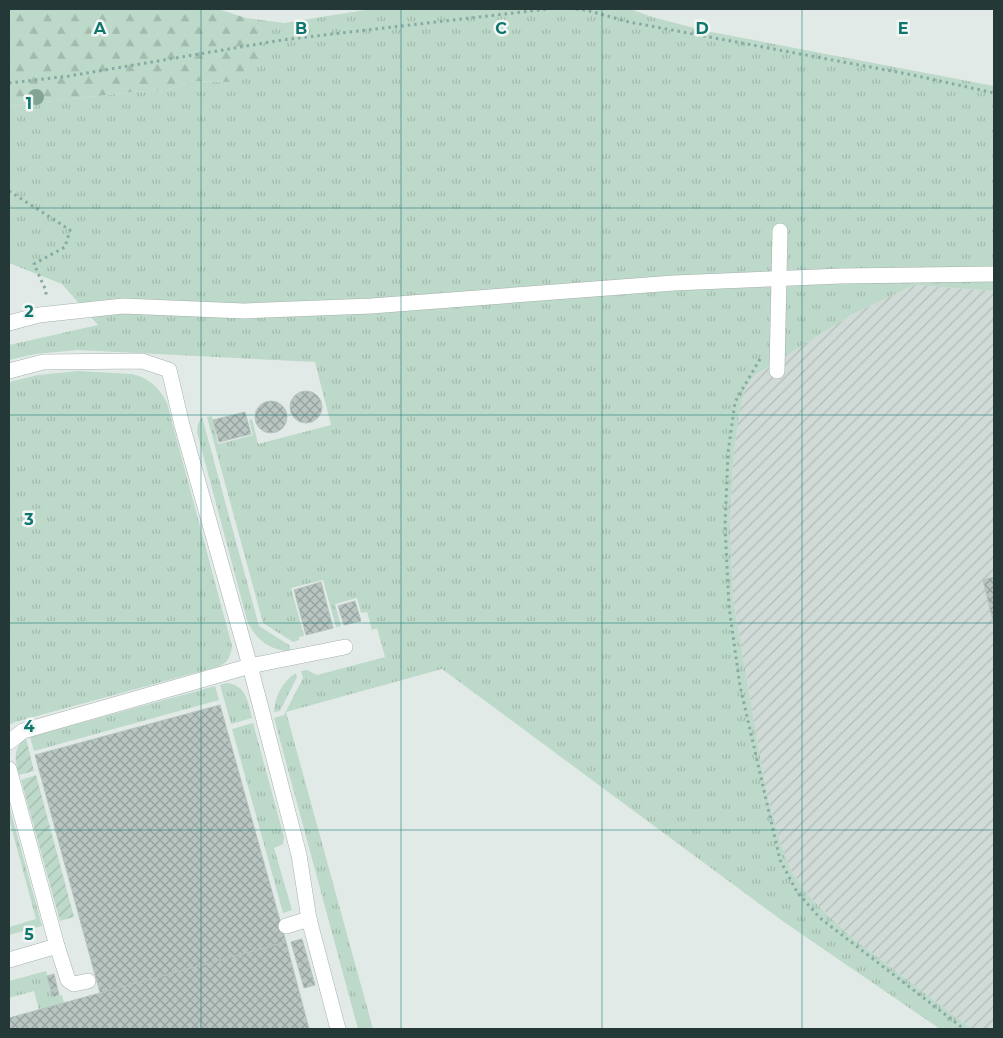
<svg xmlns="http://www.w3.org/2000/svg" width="1003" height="1038" viewBox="0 0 1003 1038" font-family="Montserrat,sans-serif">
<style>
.industrial{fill:url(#industrial-furrows)}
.grass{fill:url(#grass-tufts)}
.forest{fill:url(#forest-firs)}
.garden{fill:url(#garden-furrows)}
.building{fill:url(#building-cross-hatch);stroke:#b5c3bf}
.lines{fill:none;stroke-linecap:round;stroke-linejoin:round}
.minor-casing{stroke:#a5b1af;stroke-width:16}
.path{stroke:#86aaa4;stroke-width:3;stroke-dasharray:2.5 4;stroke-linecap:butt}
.minor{stroke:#fff;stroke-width:15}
.tree{fill:#82a495}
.grid{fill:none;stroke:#0f766e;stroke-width:1;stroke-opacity:0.55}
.grid-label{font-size:16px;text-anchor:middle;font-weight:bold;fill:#0f766e;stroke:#f2f7f5;stroke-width:5;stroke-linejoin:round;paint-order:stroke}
</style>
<defs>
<pattern id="industrial-furrows" width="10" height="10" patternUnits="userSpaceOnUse" patternTransform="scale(1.25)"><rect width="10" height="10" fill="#d0dad7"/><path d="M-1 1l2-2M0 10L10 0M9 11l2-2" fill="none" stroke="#b2bcb9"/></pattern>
<pattern id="grass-tufts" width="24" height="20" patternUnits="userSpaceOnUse" patternTransform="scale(1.25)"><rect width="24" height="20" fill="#bdd9c9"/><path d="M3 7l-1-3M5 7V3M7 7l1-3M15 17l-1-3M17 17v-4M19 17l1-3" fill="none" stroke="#a2bbad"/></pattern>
<pattern id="forest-firs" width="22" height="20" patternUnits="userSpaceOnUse" patternTransform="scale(1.25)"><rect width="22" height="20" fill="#bdd9c9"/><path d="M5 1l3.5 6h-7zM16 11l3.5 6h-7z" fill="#a2bbad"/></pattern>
<pattern id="garden-furrows" width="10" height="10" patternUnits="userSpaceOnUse" patternTransform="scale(1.25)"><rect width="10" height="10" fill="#bdd9c9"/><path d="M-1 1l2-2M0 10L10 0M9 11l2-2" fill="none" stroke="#a2bbad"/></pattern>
<pattern id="building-cross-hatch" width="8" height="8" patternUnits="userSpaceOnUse" patternTransform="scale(1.25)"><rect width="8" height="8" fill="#b8c5c1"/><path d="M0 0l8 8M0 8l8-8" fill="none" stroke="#95a19e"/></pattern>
</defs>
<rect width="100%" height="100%" fill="#e2eae8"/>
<path class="industrial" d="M 914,285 L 994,291 L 994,1029 L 972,1029 L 851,937 L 809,896 L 790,869 L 780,841 L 767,796 L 733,599 L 730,529 L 733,462 L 739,414 L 745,389 L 755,375 L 851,315 Z"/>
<g class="grass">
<path d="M 371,9 L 630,9 L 652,17 L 706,31 L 994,86 L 994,291 L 914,285 L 851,315 L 755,375 L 745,389 L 739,414 L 733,462 L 730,528 L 733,599 L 767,796 L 780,841 L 790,869 L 809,896 L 826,913 L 851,937 L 972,1029 L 940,1029 L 784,922 L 442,669 L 286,712 L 373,1029 L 358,1029 L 274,718 L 284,715 L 303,678 L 301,671 L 307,670 L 317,675 L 385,657 L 377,628 L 372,630 L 367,612 L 361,613 L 357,598 L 335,604 L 341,626 L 336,627 L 323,580 L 291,588 L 304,636 L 299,637 L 299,640 L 293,642 L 263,623 L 207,417 L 212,416 L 218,444 L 253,435 L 249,420 L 252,419 L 258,444 L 331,425 L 315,362 L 78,350 L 35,354 L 9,360 L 9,345 L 98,325 L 62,284 L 9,263 L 9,106 L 133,92 L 166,90 L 194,81 L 230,82 L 263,30 L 246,18 L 284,23 Z"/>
<path d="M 78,371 L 132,374 C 149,378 159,387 167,403 L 232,646 C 231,655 228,662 220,666 L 15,722 L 9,725 L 9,382 L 38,375 Z"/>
<path d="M 202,417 L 259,626 L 289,645 L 291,651 C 270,651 255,639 247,620 L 197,432 L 198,424 Z"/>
<path d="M 296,673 L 297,677 L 280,711 L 274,712 C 275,696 282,682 296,673 Z"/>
<path d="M 226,683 C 246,684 248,702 252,718 L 231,724 L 220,685 Z"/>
<path d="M 215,686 L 219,700 L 34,751 L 30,737 Z"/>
<path d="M 253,723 L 284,837 L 283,844 L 274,848 L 292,910 L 283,913 L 232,729 Z"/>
<path d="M 9,805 L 42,926 L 9,935 L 9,927 L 36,919 L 9,819 Z"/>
<path d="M 46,971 L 53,997 L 62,995 L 64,1003 L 39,1010 L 34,991 L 9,998 L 9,981 Z"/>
</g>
<path class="forest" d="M 9,9 L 218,9 L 246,18 L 263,30 L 260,58 L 249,72 L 230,82 L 194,81 L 166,90 L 133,92 L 9,106 Z"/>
<g class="garden">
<path d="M 26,738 L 34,771 L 19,775 C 15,760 12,749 26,738 Z"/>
<path d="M 36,775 L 74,917 L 60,921 L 21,780 Z"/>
</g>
<g class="building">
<circle cx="306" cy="407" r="16"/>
<circle cx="271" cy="417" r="16"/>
<path d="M 245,412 L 251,434 L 219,442 L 213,420 Z"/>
<path d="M 994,577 L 994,625 L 983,580 Z"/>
<path d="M 321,582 L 333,628 L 306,635 L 294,590 Z"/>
<path d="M 355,601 L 361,621 L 344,625 L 338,606 Z"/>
<path d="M 220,705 L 286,942 L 100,993 L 35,755 Z"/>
<path d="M 302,939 L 315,985 L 304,988 L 291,942 Z"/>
<path d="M 286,942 L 309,1029 L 9,1029 L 9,1018 Z"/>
<path d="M 54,974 L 59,995 L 53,997 L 47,976 Z"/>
</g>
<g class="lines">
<g class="minor-casing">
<g id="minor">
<path d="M 9,323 L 39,315 L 123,306 L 244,311 L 371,306 L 674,283 L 841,276 L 994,274"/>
<path d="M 9,371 L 43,362 L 142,361 L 169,370 L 182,425 L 250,666 L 299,855 L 309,919"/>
<path d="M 777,371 L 780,231"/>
<path d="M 9,742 L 23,731 L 250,666 L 345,647"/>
<path d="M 9,769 L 57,946 L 68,980 L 74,984 L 88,981"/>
<path d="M 286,926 L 309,919 L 338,1029"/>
<path d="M 9,960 L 57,946"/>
</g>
</g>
<g class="path">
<path d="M 576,9 L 586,10 L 629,22 L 913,75 L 994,93"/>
<path d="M 9,83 L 69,76 L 282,40 L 547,9"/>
<path d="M 9,191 L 70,230 L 65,247 L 34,264 L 46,291 L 46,298"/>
<path d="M 760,359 L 735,402 L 728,453 L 725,526 L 729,607 L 740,686 L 780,860 L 797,892 L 820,918 L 964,1029"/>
</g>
<use href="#minor" class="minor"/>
</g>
<circle class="tree" cx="36" cy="97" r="8"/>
<path class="grid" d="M 201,9 L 201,1029M 401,9 L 401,1029M 602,9 L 602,1029M 802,9 L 802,1029M 9,208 L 994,208M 9,415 L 994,415M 9,623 L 994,623M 9,830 L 994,830"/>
<g class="grid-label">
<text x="100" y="34">A</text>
<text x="301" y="34">B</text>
<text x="501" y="34">C</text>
<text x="702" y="34">D</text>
<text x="903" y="34">E</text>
<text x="29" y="109">1</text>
<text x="29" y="317">2</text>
<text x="29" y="525">3</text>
<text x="29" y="732">4</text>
<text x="29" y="940">5</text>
</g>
<rect width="1003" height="1038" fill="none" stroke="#243937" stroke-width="20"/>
</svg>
